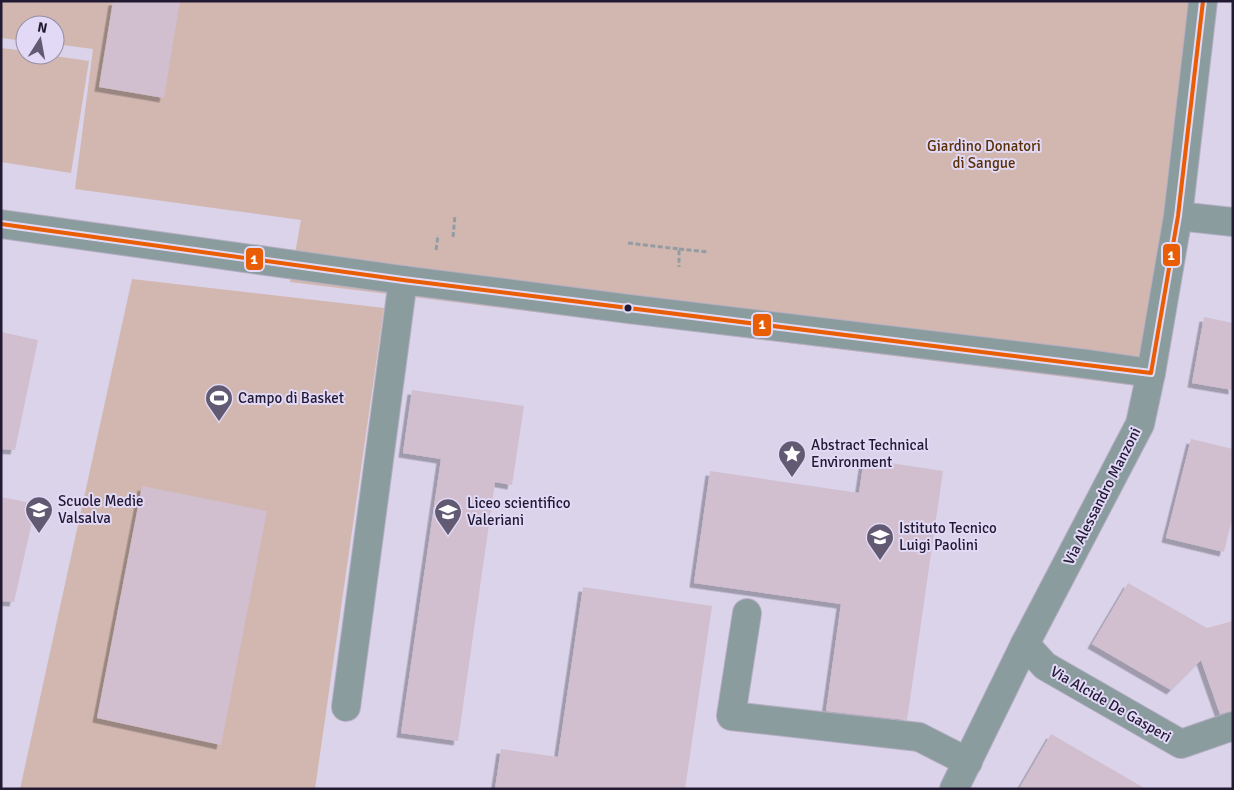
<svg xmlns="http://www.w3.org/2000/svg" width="1234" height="790" viewBox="0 0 1234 790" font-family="Signika,sans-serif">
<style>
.green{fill:#d1b7af}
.building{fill:#d1bfcf;filter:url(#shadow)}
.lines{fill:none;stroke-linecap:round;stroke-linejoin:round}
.minor-casing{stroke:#b6afc4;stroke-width:30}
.path{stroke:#949ca3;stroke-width:3;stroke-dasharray:5 2.5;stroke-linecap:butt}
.minor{stroke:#8b9c9e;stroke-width:28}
.bus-1-casing{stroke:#e1d9f6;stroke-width:8}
.bus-1{stroke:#e95e05;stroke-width:4}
.bus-dot{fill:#221933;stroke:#e1d9f6;stroke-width:2}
.labels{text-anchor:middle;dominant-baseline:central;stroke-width:4;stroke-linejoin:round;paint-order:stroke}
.park-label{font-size:15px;fill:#592f04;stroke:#e1d9f6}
.poi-label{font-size:15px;fill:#221933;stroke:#e1d9f6;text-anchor:start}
.street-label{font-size:15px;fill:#221933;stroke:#e1d9f6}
.line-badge{stroke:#e1d9f6;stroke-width:2}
.badge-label{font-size:14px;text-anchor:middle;font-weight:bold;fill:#fff}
</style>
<defs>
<filter id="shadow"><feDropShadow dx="-4.5" dy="4.5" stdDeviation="0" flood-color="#0004"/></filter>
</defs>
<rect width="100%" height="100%" fill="#dad3ea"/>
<g class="green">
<path d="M 1,1 L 1212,1 L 1155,388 L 290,282 L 301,220 L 75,189 L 93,49 L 55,44 L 55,25 L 25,25 L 25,41 L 1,38 Z"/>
<path d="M 1,48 L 25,51 L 25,55 L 48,55 L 89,61 L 71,173 L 1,162 Z"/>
<path d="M 132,279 L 384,308 L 315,789 L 20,789 Z"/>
</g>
<g class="building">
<path d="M 113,1 L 180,1 L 164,98 L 99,87 Z"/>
<path d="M 1204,317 L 1233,323 L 1233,390 L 1192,383 Z"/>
<path d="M 1,332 L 38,340 L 15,450 L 1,449 Z"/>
<path d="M 412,390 L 524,406 L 512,485 L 495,482 L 458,741 L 401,733 L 441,459 L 403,453 Z"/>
<path d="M 1191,439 L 1233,449 L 1233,515 L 1224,552 L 1166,538 Z"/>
<path d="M 864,459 L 943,471 L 907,720 L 826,711 L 841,604 L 694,583 L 710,471 L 859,493 Z"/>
<path d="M 142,486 L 267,511 L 221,745 L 97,718 Z"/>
<path d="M 1,497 L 36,504 L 14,602 L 1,601 Z"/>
<path d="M 1128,583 L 1207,628 L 1233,621 L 1233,711 L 1220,714 L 1201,660 L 1171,690 L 1092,644 Z"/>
<path d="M 583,587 L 712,606 L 685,789 L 495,789 L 501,749 L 558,757 Z"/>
<path d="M 1051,734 L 1146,789 L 1019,789 Z"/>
</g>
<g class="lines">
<g class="minor-casing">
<g id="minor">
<path d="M 1178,216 L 1233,222"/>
<path d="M 1,224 L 403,280 L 629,309 L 1087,364 L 1151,373"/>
<path d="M 747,613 L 731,716 L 919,737 L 968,762"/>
<path d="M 1025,644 L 1045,666 L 1181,744 L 1233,726"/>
<path d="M 346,707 L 403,280"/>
<path d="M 954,789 L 1025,644 L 1140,424 L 1151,373 L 1178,216 L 1203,1"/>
</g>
</g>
<g class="path">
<path d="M 453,237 L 455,215"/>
<path d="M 628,243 L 679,249 L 679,267"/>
<path d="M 679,249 L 708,252"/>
<path d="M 436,250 L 438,235"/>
</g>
<use href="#minor" class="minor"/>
<g class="bus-1-casing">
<path id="bus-1" d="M 1,224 L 403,280 L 1151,373 L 1178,216 L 1203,1"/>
</g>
<use href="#bus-1" class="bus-1"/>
</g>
<defs>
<g id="stadium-pin" transform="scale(1.4375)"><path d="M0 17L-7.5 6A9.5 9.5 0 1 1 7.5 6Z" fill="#625a73" stroke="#e1d9f6"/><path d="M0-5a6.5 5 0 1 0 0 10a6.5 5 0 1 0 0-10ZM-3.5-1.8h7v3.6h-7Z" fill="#fff"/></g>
<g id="sight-pin" transform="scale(1.4375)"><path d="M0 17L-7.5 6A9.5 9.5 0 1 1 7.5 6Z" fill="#625a73" stroke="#e1d9f6"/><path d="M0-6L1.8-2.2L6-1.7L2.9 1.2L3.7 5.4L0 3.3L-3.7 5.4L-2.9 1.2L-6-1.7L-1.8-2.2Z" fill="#fff"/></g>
<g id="school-pin" transform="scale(1.4375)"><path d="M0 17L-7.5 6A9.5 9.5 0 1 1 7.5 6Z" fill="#625a73" stroke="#e1d9f6"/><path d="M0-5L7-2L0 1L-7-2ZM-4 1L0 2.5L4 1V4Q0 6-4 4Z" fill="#fff"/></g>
</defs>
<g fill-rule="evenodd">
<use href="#stadium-pin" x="219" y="398"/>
<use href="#sight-pin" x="792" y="454"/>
<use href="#school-pin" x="39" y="510"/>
<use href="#school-pin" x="448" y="512"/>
<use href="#school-pin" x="880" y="537"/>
</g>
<circle class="bus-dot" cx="628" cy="308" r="4.5"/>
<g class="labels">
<g class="park-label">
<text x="984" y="146">Giardino Donatori<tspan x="984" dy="17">di Sangue</tspan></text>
</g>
<g class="poi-label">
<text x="238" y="398">Campo di Basket</text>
<text x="811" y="445">Abstract Technical<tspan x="811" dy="17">Environment</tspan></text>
<text x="58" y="501">Scuole Medie<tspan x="58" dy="17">Valsalva</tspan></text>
<text x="467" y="503">Liceo scientifico<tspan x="467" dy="17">Valeriani</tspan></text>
<text x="899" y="528">Istituto Tecnico<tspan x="899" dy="17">Luigi Paolini</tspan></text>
</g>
<g class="street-label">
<text transform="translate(1102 496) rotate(-63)">Via Alessandro Manzoni</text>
<text transform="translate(1111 704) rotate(30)">Via Alcide De Gasperi</text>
</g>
</g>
<g class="line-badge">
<rect x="1162" y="243" width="19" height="24" rx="5" fill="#e95e05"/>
<rect x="245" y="247" width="19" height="24" rx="5" fill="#e95e05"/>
<rect x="752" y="313" width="20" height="24" rx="5" fill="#e95e05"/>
</g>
<g class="badge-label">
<text x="1171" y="260">1</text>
<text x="254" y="264">1</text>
<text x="762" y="329">1</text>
</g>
<rect width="1234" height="790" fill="none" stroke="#221933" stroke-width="5"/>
<g transform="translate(40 40) rotate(11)"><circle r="24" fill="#e1d9f6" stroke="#958ca8"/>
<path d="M0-4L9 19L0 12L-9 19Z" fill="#625a73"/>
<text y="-8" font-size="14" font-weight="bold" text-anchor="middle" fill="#221933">N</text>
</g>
</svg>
